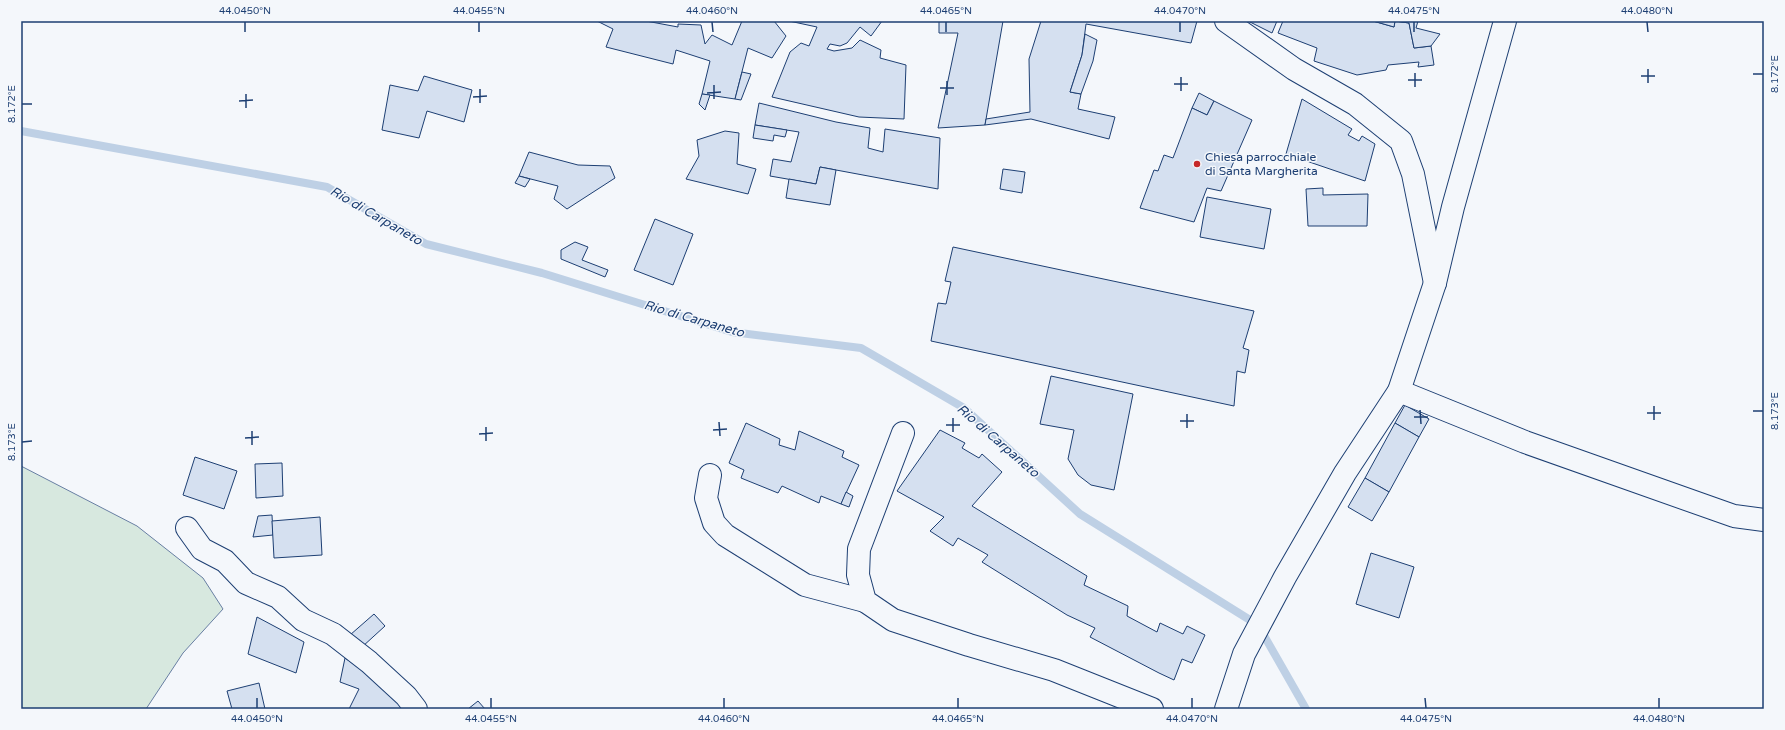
<svg xmlns="http://www.w3.org/2000/svg" width="1785" height="730" viewBox="0 0 1785 730" font-family="'Varela Round',sans-serif">
<style>
.green{fill:#d7e8df;stroke:#687fa3}
.lines{fill:none;stroke-linecap:round;stroke-linejoin:round}
.stream{stroke:#bed0e5;stroke-width:8}
.building{fill:#d5e0f0;stroke:#1d3f73}
.street-casing{stroke:#1d3f73;stroke-width:24}
.secondary-casing{stroke:#1d3f73;stroke-width:24}
.street{stroke:#f4f7fb;stroke-width:22}
.secondary{stroke:#f4f7fb;stroke-width:22}
.ticks{fill:none;stroke:#1d3f73;stroke-width:1.5}
.poi-dot{fill:#c62828;stroke:#f4f7fb;stroke-width:1.5}
.labels{text-anchor:middle;dominant-baseline:central;stroke-width:3;stroke-linejoin:round;paint-order:stroke}
.poi-label{font-size:12px;fill:#1d3f73;stroke:#f4f7fb;text-anchor:start}
.water-label{font-size:13px;font-style:italic;fill:#1d3f73;stroke:#f4f7fb}
.neatline{fill:none;stroke:#1d3f73;stroke-width:1.5}
.ticks-label{font-size:10px;text-anchor:middle;fill:#1d3f73}
</style>
<rect width="100%" height="100%" fill="#f4f7fb"/>
<path class="green" d="M 21,466 L 137,526 L 203,578 L 223,609 L 183,653 L 146,709 L 21,709 Z"/>
<g class="lines">
<path class="stream" d="M 21,131 L 327,187 L 426,244 L 542,273 L 732,332 L 861,348 L 964,408 L 1080,514 L 1258,625 L 1306,709"/>
</g>
<g class="building">
<path d="M 597,21 L 646,21 L 678,27 L 678,24 L 701,25 L 705,44 L 712,35 L 732,45 L 742,21 L 774,21 L 786,36 L 772,58 L 748,48 L 735,99 L 702,94 L 710,61 L 676,50 L 673,64 L 606,47 L 613,29 Z"/>
<path d="M 789,21 L 882,21 L 871,36 L 860,27 L 847,43 L 840,46 L 830,44 L 827,49 L 834,51 L 852,48 L 860,40 L 881,50 L 880,58 L 906,65 L 904,119 L 859,117 L 772,97 L 790,52 L 801,43 L 809,46 L 817,27 Z"/>
<path d="M 939,21 L 1003,21 L 985,125 L 938,128 L 958,33 L 939,33 Z"/>
<path d="M 1041,21 L 1197,21 L 1191,43 L 1086,24 L 1082,55 L 1070,92 L 1081,94 L 1078,109 L 1115,117 L 1109,139 L 1031,119 L 985,125 L 986,119 L 1030,112 L 1029,59 Z"/>
<path d="M 1248,21 L 1277,21 L 1272,33 Z"/>
<path d="M 1283,21 L 1373,21 L 1394,27 L 1395,21 L 1409,23 L 1414,48 L 1431,46 L 1434,65 L 1418,67 L 1419,62 L 1388,65 L 1386,70 L 1357,75 L 1314,61 L 1317,48 L 1278,33 Z"/>
<path d="M 1373,21 L 1418,21 L 1416,28 L 1440,34 L 1431,46 L 1414,48 L 1409,23 L 1395,21 L 1394,27 Z"/>
<path d="M 1085,34 L 1097,40 L 1093,61 L 1081,94 L 1070,92 L 1082,55 Z"/>
<path d="M 742,72 L 751,74 L 741,100 L 735,99 Z"/>
<path d="M 424,76 L 472,90 L 464,122 L 427,111 L 419,138 L 382,130 L 390,85 L 418,91 Z"/>
<path d="M 1199,93 L 1214,101 L 1207,115 L 1192,108 Z"/>
<path d="M 702,94 L 710,95 L 705,110 L 699,104 Z"/>
<path d="M 1302,99 L 1352,129 L 1348,135 L 1359,141 L 1362,136 L 1375,144 L 1365,181 L 1286,154 Z"/>
<path d="M 1214,101 L 1252,120 L 1221,191 L 1207,188 L 1194,222 L 1140,208 L 1154,170 L 1158,171 L 1164,155 L 1173,158 L 1192,108 L 1207,115 Z"/>
<path d="M 759,103 L 836,122 L 870,128 L 868,148 L 883,152 L 885,129 L 940,138 L 938,189 L 820,167 L 816,184 L 770,176 L 773,159 L 791,162 L 799,132 L 755,125 Z"/>
<path d="M 755,125 L 787,130 L 785,137 L 774,135 L 773,141 L 753,138 Z"/>
<path d="M 725,131 L 739,133 L 737,164 L 756,169 L 748,194 L 686,179 L 699,156 L 697,140 Z"/>
<path d="M 529,152 L 578,165 L 610,166 L 615,178 L 567,209 L 554,199 L 558,186 L 519,176 Z"/>
<path d="M 820,167 L 836,170 L 830,205 L 786,198 L 789,179 L 816,184 Z"/>
<path d="M 1003,169 L 1025,172 L 1022,193 L 1000,189 Z"/>
<path d="M 519,176 L 530,179 L 525,187 L 515,183 Z"/>
<path d="M 1323,188 L 1323,195 L 1368,194 L 1367,226 L 1308,226 L 1306,189 Z"/>
<path d="M 1207,197 L 1271,209 L 1264,249 L 1200,237 Z"/>
<path d="M 655,219 L 693,234 L 673,285 L 634,270 Z"/>
<path d="M 575,242 L 588,247 L 582,260 L 608,270 L 605,277 L 561,259 L 561,250 Z"/>
<path d="M 953,247 L 1254,311 L 1243,348 L 1249,350 L 1245,373 L 1237,371 L 1234,406 L 931,341 L 938,303 L 946,304 L 951,282 L 945,281 Z"/>
<path d="M 1051,376 L 1133,394 L 1114,490 L 1091,485 L 1078,475 L 1068,459 L 1074,430 L 1040,424 Z"/>
<path d="M 1405,405 L 1429,419 L 1419,437 L 1395,423 Z"/>
<path d="M 746,423 L 780,439 L 779,445 L 795,450 L 799,431 L 844,451 L 842,457 L 859,465 L 841,504 L 821,496 L 819,503 L 782,486 L 778,493 L 741,478 L 744,470 L 729,463 Z"/>
<path d="M 1395,423 L 1419,437 L 1389,492 L 1365,478 Z"/>
<path d="M 940,430 L 965,443 L 962,448 L 979,458 L 982,454 L 1002,472 L 972,506 L 1087,576 L 1084,585 L 1128,606 L 1127,616 L 1157,632 L 1160,623 L 1183,634 L 1187,626 L 1205,635 L 1192,663 L 1182,659 L 1174,680 L 1159,673 L 1090,637 L 1095,628 L 1067,615 L 982,562 L 988,555 L 958,538 L 953,546 L 930,531 L 944,517 L 897,491 Z"/>
<path d="M 195,457 L 237,471 L 224,509 L 183,495 Z"/>
<path d="M 282,463 L 283,496 L 256,498 L 255,464 Z"/>
<path d="M 1365,478 L 1389,492 L 1372,521 L 1348,507 Z"/>
<path d="M 846,492 L 853,496 L 849,507 L 841,504 Z"/>
<path d="M 272,515 L 273,535 L 253,537 L 258,516 Z"/>
<path d="M 320,517 L 322,555 L 274,558 L 272,521 Z"/>
<path d="M 1371,553 L 1414,567 L 1399,618 L 1356,604 Z"/>
<path d="M 374,614 L 385,626 L 362,647 L 350,635 Z"/>
<path d="M 257,617 L 304,642 L 296,673 L 248,654 Z"/>
<path d="M 345,658 L 370,675 L 404,709 L 349,709 L 359,689 L 340,682 Z"/>
<path d="M 259,683 L 265,709 L 232,709 L 227,691 Z"/>
<path d="M 478,701 L 485,709 L 468,709 Z"/>
</g>
<g class="lines">
<g class="street-casing">
<g id="street">
<path d="M 1226,21 L 1294,69 L 1355,104 L 1401,141 L 1413,174 L 1435,283"/>
<path d="M 1399,391 L 1525,442 L 1734,516 L 1764,520"/>
<path d="M 903,433 L 859,549 L 858,575 L 865,601 L 893,620 L 969,645 L 1054,670 L 1152,709"/>
<path d="M 710,475 L 706,498 L 714,523 L 725,535 L 805,585 L 865,601"/>
<path d="M 187,528 L 202,549 L 225,561 L 246,583 L 278,597 L 303,620 L 333,634 L 369,662 L 406,696 L 416,709"/>
</g>
</g>
<g class="secondary-casing">
<path id="secondary" d="M 1226,709 L 1244,654 L 1285,577 L 1345,473 L 1399,391 L 1435,283 L 1453,207 L 1505,21"/>
</g>
<use href="#street" class="street"/>
<use href="#secondary" class="secondary"/>
</g>
<path class="ticks" d="M 245,22 L 245,32M 479,22 L 479,32M 712,22 L 713,32M 946,22 L 946,32M 1180,22 L 1180,32M 1414,22 L 1414,32M 1647,22 L 1648,32M 1648,69 L 1648,83M 1415,73 L 1415,87M 1753,74 L 1763,74M 1641,76 L 1655,76M 1181,77 L 1181,91M 1408,80 L 1422,80M 947,81 L 947,95M 1174,84 L 1188,84M 714,85 L 714,99M 940,88 L 954,88M 480,89 L 480,103M 707,93 L 721,92M 246,94 L 246,108M 473,97 L 487,96M 239,101 L 253,100M 22,104 L 32,104M 1654,406 L 1654,420M 1420,410 L 1421,424M 1753,411 L 1763,411M 1647,413 L 1661,413M 1187,414 L 1187,428M 1414,417 L 1428,417M 953,418 L 953,432M 1180,421 L 1194,421M 719,422 L 720,436M 946,425 L 960,425M 486,427 L 486,441M 713,430 L 727,429M 252,431 L 252,445M 479,434 L 493,433M 245,438 L 259,437M 22,442 L 32,441M 257,698 L 257,708M 491,698 L 491,708M 724,698 L 724,708M 958,698 L 958,708M 1192,698 L 1192,708M 1425,698 L 1426,708M 1659,698 L 1659,708"/>
<circle class="poi-dot" cx="1197" cy="164" r="4"/>
<g class="labels">
<g class="poi-label">
<text x="1205" y="157">Chiesa parrocchiale<tspan x="1205" dy="14">di Santa Margherita</tspan></text>
</g>
<g class="water-label">
<text transform="translate(376 216) rotate(30)">Rio di Carpaneto</text>
<text transform="translate(694 319) rotate(16)">Rio di Carpaneto</text>
<text transform="translate(998 441) rotate(41)">Rio di Carpaneto</text>
</g>
</g>
<rect width="1785" height="730" fill="none" stroke="#f4f7fb" stroke-width="44"/>
<rect x="22" y="22" width="1741" height="686" class="neatline"/>
<g class="ticks-label">
<text x="245" y="14">44.0450°N</text>
<text x="479" y="14">44.0455°N</text>
<text x="712" y="14">44.0460°N</text>
<text x="946" y="14">44.0465°N</text>
<text x="1180" y="14">44.0470°N</text>
<text x="1414" y="14">44.0475°N</text>
<text x="1647" y="14">44.0480°N</text>
<text transform="translate(1774 74) rotate(-90)" y="4">8.172°E</text>
<text transform="translate(11 104) rotate(-90)" y="4">8.172°E</text>
<text transform="translate(1774 411) rotate(-90)" y="4">8.173°E</text>
<text transform="translate(11 442) rotate(-90)" y="4">8.173°E</text>
<text x="257" y="722">44.0450°N</text>
<text x="491" y="722">44.0455°N</text>
<text x="724" y="722">44.0460°N</text>
<text x="958" y="722">44.0465°N</text>
<text x="1192" y="722">44.0470°N</text>
<text x="1426" y="722">44.0475°N</text>
<text x="1659" y="722">44.0480°N</text>
</g>
</svg>
